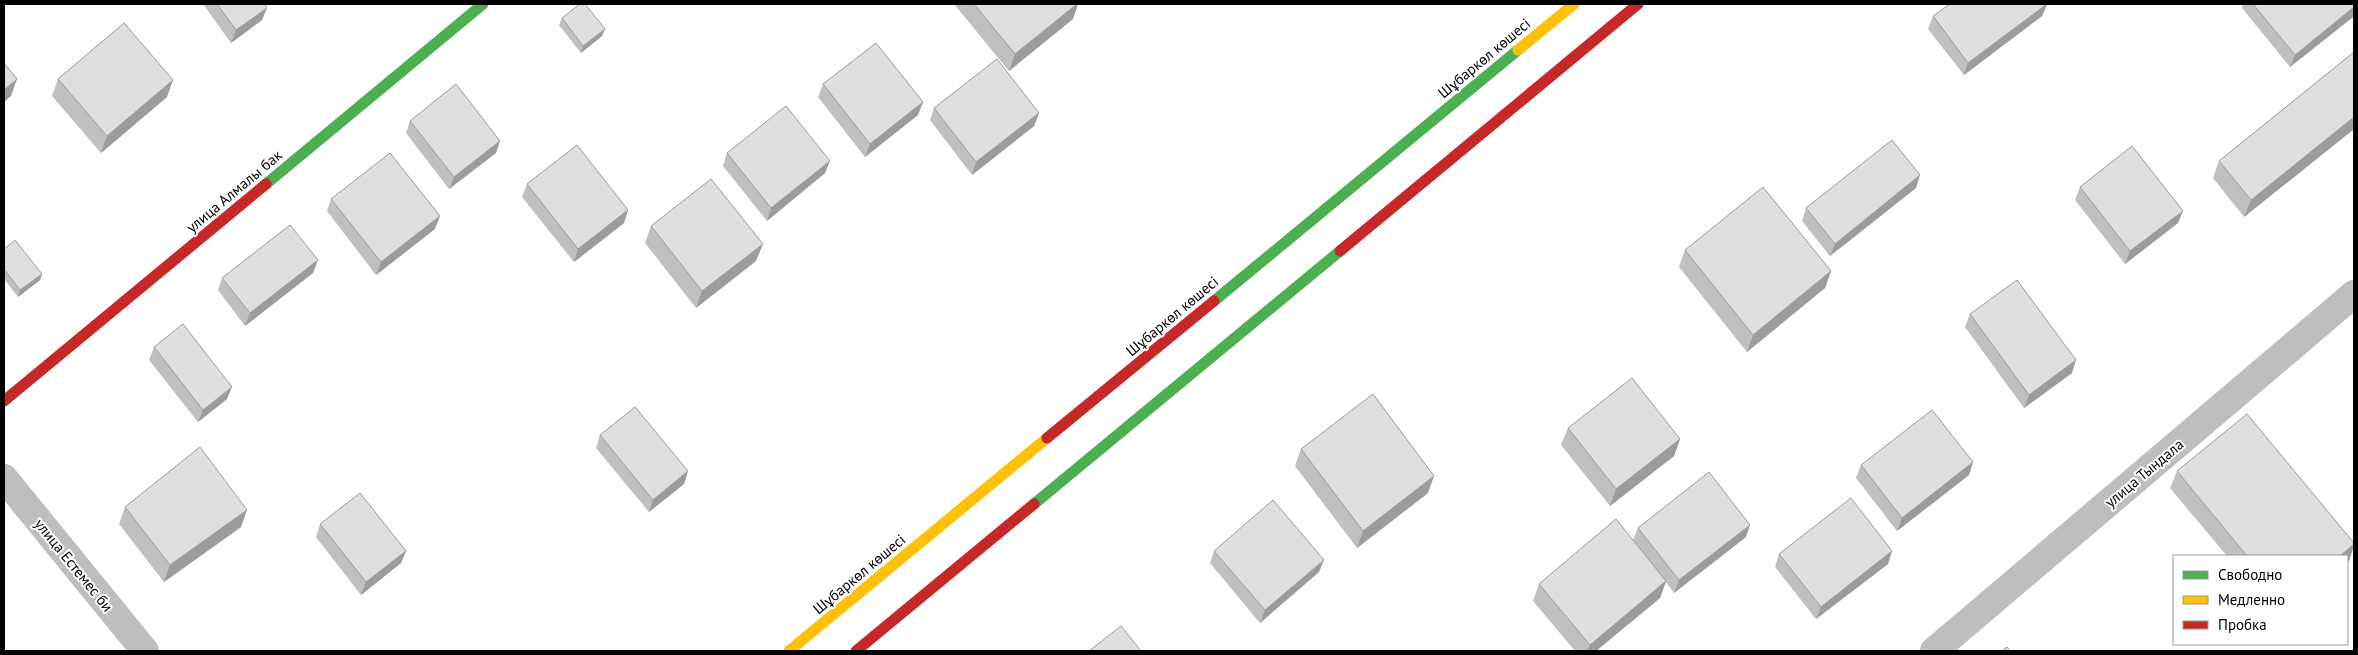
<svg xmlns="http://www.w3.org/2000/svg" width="2358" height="655" viewBox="0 0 2358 655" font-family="'PT Sans',sans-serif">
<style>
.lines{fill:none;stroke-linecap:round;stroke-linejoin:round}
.street{stroke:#bebebe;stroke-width:28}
.fast{stroke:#4caf50;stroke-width:11}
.slow{stroke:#ffc107;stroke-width:11}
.jam{stroke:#c62828;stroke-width:11}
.wall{fill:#c0c0c0}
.shaded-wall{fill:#9c9c9c}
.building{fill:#dfdfdf;stroke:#9c9c9c}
.labels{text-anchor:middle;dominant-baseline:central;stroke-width:4;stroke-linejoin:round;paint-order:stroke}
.street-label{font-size:15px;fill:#000;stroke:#fff}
</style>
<rect width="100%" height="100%" fill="#fff"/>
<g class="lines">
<g class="street">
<path d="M 4,478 L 145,651"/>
<path d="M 1934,651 L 2354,294"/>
</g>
<g class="fast">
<path d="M 266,184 L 483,4"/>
<path d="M 1214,301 L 1518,50"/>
<path d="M 1034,504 L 1340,251"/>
</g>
<g class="slow">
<path d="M 1518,50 L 1574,4"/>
<path d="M 789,651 L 1047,438"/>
</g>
<g class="jam">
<path d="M 1340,251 L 1638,4"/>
<path d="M 4,401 L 266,184"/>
<path d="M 1047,438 L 1214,301"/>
<path d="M 856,651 L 1034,504"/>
</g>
</g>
<g class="wall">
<path d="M 203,4 L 264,4 L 262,20 L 231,43 Z"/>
<path d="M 954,4 L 1078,4 L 1073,19 L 1009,71 Z"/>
<path d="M 2047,4 L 2042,16 L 1964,75 L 1928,29 L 1933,16 Z"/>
<path d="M 2243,4 L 2354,4 L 2353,17 L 2290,67 L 2242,8 Z"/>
<path d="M 562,18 L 602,36 L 581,53 L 559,25 Z"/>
<path d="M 2354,52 L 2354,129 L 2244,217 L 2213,178 L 2219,161 Z"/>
<path d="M 58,79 L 167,97 L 101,153 L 52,96 Z"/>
<path d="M 823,84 L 918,115 L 865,157 L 818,97 Z"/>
<path d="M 934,108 L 1039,113 L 1034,126 L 972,175 L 930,120 Z"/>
<path d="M 410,121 L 500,141 L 496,153 L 449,189 L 406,133 Z"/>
<path d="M 727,153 L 825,173 L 767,221 L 723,166 Z"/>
<path d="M 527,184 L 628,210 L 624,223 L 574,262 L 522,197 Z"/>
<path d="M 2080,187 L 2178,223 L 2125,264 L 2075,200 Z"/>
<path d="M 1916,188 L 1830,256 L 1802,221 L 1806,208 Z"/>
<path d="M 331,199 L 435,229 L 376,275 L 327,211 Z"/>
<path d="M 651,226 L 756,261 L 696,308 L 645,243 Z"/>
<path d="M 4,249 L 42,274 L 40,280 L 18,297 L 4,279 Z"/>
<path d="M 1685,250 L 1831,271 L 1825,288 L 1747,352 L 1679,267 Z"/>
<path d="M 313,273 L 245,326 L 218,290 L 222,278 Z"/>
<path d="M 1970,314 L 2072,373 L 2024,408 L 1965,327 Z"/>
<path d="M 154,347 L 227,399 L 198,422 L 149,360 Z"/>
<path d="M 1568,428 L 1680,439 L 1674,456 L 1610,506 L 1561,445 Z"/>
<path d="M 600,435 L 688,471 L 684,484 L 649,512 L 596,448 Z"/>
<path d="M 1301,449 L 1428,493 L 1357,548 L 1295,466 Z"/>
<path d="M 1973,462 L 1969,475 L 1897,531 L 1856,478 L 1861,465 Z"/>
<path d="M 2177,471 L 2354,543 L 2354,546 L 2349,561 L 2347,556 L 2227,556 L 2170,488 Z"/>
<path d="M 125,507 L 241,527 L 164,582 L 119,524 Z"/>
<path d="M 320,524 L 406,551 L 401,563 L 361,595 L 316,537 Z"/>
<path d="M 1638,528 L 1746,537 L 1674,593 L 1666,582 L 1660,598 L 1596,651 L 1575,651 L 1533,601 L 1539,584 L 1633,540 Z"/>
<path d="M 1214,551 L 1319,572 L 1260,623 L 1210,563 Z"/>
<path d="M 1892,551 L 1888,564 L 1816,619 L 1775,567 L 1779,554 Z"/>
</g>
<g class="shaded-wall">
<path d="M 1077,4 L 1078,4 L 1073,19 L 1009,71 L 1015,54 Z"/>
<path d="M 2047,4 L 2042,16 L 1964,75 L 1968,63 Z"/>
<path d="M 2354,7 L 2354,12 L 2353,17 L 2290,67 L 2295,55 Z"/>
<path d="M 267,8 L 262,20 L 231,43 L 236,30 Z"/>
<path d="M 605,29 L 602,36 L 581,53 L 583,46 Z"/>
<path d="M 17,79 L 11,96 L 4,102 L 4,90 Z"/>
<path d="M 173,80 L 167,97 L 101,153 L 107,136 Z"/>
<path d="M 923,102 L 918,115 L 865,157 L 870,144 Z"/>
<path d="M 1039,113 L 1034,126 L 972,175 L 976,162 Z"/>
<path d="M 2354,117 L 2354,129 L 2244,217 L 2251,200 Z"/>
<path d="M 500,141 L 496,153 L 449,189 L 454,177 Z"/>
<path d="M 830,161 L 825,173 L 767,221 L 771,208 Z"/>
<path d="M 1920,175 L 1916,188 L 1830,256 L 1835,244 Z"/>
<path d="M 628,210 L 624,223 L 574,262 L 578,249 Z"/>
<path d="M 2183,211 L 2178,223 L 2125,264 L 2130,251 Z"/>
<path d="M 440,216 L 435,229 L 376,275 L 381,262 Z"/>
<path d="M 763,244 L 756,261 L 696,308 L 702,291 Z"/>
<path d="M 318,260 L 313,273 L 245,326 L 250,313 Z"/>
<path d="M 1831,271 L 1825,288 L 1747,352 L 1753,335 Z"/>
<path d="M 42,274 L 40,280 L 18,297 L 20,290 Z"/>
<path d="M 2076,360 L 2072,373 L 2024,408 L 2029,395 Z"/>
<path d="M 232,387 L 227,399 L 198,422 L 203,410 Z"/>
<path d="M 1680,439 L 1674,456 L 1610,506 L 1616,489 Z"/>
<path d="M 1973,462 L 1969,475 L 1897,531 L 1902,518 Z"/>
<path d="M 688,471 L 684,484 L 649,512 L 653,500 Z"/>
<path d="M 1434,476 L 1428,493 L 1357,548 L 1363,531 Z"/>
<path d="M 247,510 L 241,527 L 164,582 L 170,565 Z"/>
<path d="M 1750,525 L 1746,537 L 1674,593 L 1679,580 Z"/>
<path d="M 2354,544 L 2349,561 L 2347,562 L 2347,556 L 2340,556 Z"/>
<path d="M 406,551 L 401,563 L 361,595 L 366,582 Z"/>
<path d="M 1892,551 L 1888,564 L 1816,619 L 1821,607 Z"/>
<path d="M 1324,560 L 1319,572 L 1260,623 L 1265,610 Z"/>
<path d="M 1666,581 L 1660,598 L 1596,651 L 1587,651 L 1590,645 Z"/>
</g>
<g class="building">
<path d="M 217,4 L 264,4 L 267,8 L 236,30 Z"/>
<path d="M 580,4 L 585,4 L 605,29 L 583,46 L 562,18 Z"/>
<path d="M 974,4 L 1077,4 L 1015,54 Z"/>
<path d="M 1950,4 L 2047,4 L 1968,63 L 1933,16 Z"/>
<path d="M 2253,4 L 2354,4 L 2354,7 L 2295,55 Z"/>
<path d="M 124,23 L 173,80 L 107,136 L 58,79 Z"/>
<path d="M 876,43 L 923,102 L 870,144 L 823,84 Z"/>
<path d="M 2354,52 L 2354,117 L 2251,200 L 2219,161 Z"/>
<path d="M 997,59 L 1039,113 L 976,162 L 934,108 Z"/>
<path d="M 4,63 L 17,79 L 4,90 Z"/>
<path d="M 456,84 L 500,141 L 454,177 L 410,121 Z"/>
<path d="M 786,106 L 830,161 L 771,208 L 727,153 Z"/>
<path d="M 1892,140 L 1920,175 L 1835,244 L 1806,208 Z"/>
<path d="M 577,145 L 628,210 L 578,249 L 527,184 Z"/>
<path d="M 2132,146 L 2183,211 L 2130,251 L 2080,187 Z"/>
<path d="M 390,153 L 440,216 L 381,262 L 331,199 Z"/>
<path d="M 711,179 L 763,244 L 702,291 L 651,226 Z"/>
<path d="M 1763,187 L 1831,271 L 1753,335 L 1685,250 Z"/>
<path d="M 290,225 L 318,260 L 250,313 L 222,278 Z"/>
<path d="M 15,240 L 42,274 L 20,290 L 4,269 L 4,249 Z"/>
<path d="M 2017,280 L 2076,360 L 2029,395 L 1970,314 Z"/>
<path d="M 183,324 L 232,387 L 203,410 L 154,347 Z"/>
<path d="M 1632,378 L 1680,439 L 1616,489 L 1568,428 Z"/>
<path d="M 1373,394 L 1434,476 L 1363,531 L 1301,449 Z"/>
<path d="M 635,407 L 688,471 L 653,500 L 600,435 Z"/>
<path d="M 1932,410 L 1973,462 L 1902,518 L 1861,465 Z"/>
<path d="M 2247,414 L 2354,543 L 2354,544 L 2340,556 L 2247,556 L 2177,471 Z"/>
<path d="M 200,447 L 247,510 L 170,565 L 125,507 Z"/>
<path d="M 1709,472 L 1750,525 L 1679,580 L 1638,528 Z"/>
<path d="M 360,493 L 406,551 L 366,582 L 320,524 Z"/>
<path d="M 1851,498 L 1892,551 L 1821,607 L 1779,554 Z"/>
<path d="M 1273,500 L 1324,560 L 1265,610 L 1214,551 Z"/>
<path d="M 1616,519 L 1666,581 L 1590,645 L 1539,584 Z"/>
<path d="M 1121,626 L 1141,651 L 1089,651 Z"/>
<path d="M 2007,647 L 2010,651 L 2002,651 Z"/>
</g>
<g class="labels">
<g class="street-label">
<text transform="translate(1484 58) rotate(-40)">Шұбаркөл көшесі</text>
<text transform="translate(234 191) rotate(-40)">улица Алмалы бак</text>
<text transform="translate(1172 316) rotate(-40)">Шұбаркөл көшесі</text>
<text transform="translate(2144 473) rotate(-40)">улица Тындала</text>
<text transform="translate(74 565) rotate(51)">улица Естемес би</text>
<text transform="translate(859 574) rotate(-40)">Шұбаркөл көшесі</text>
</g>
</g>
<rect width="2358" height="655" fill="none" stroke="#000000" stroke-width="10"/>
<rect x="2173" y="555" width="175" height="90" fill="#ffffff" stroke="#999999"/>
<rect x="2183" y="571" width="25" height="8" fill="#4caf50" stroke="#999999"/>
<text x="2218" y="580" font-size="15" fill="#000000">Свободно</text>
<rect x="2183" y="596" width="25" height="8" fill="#ffc107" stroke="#999999"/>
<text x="2218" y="605" font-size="15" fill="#000000">Медленно</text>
<rect x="2183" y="621" width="25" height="8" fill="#c62828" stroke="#999999"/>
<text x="2218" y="630" font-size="15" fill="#000000">Пробка</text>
</svg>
